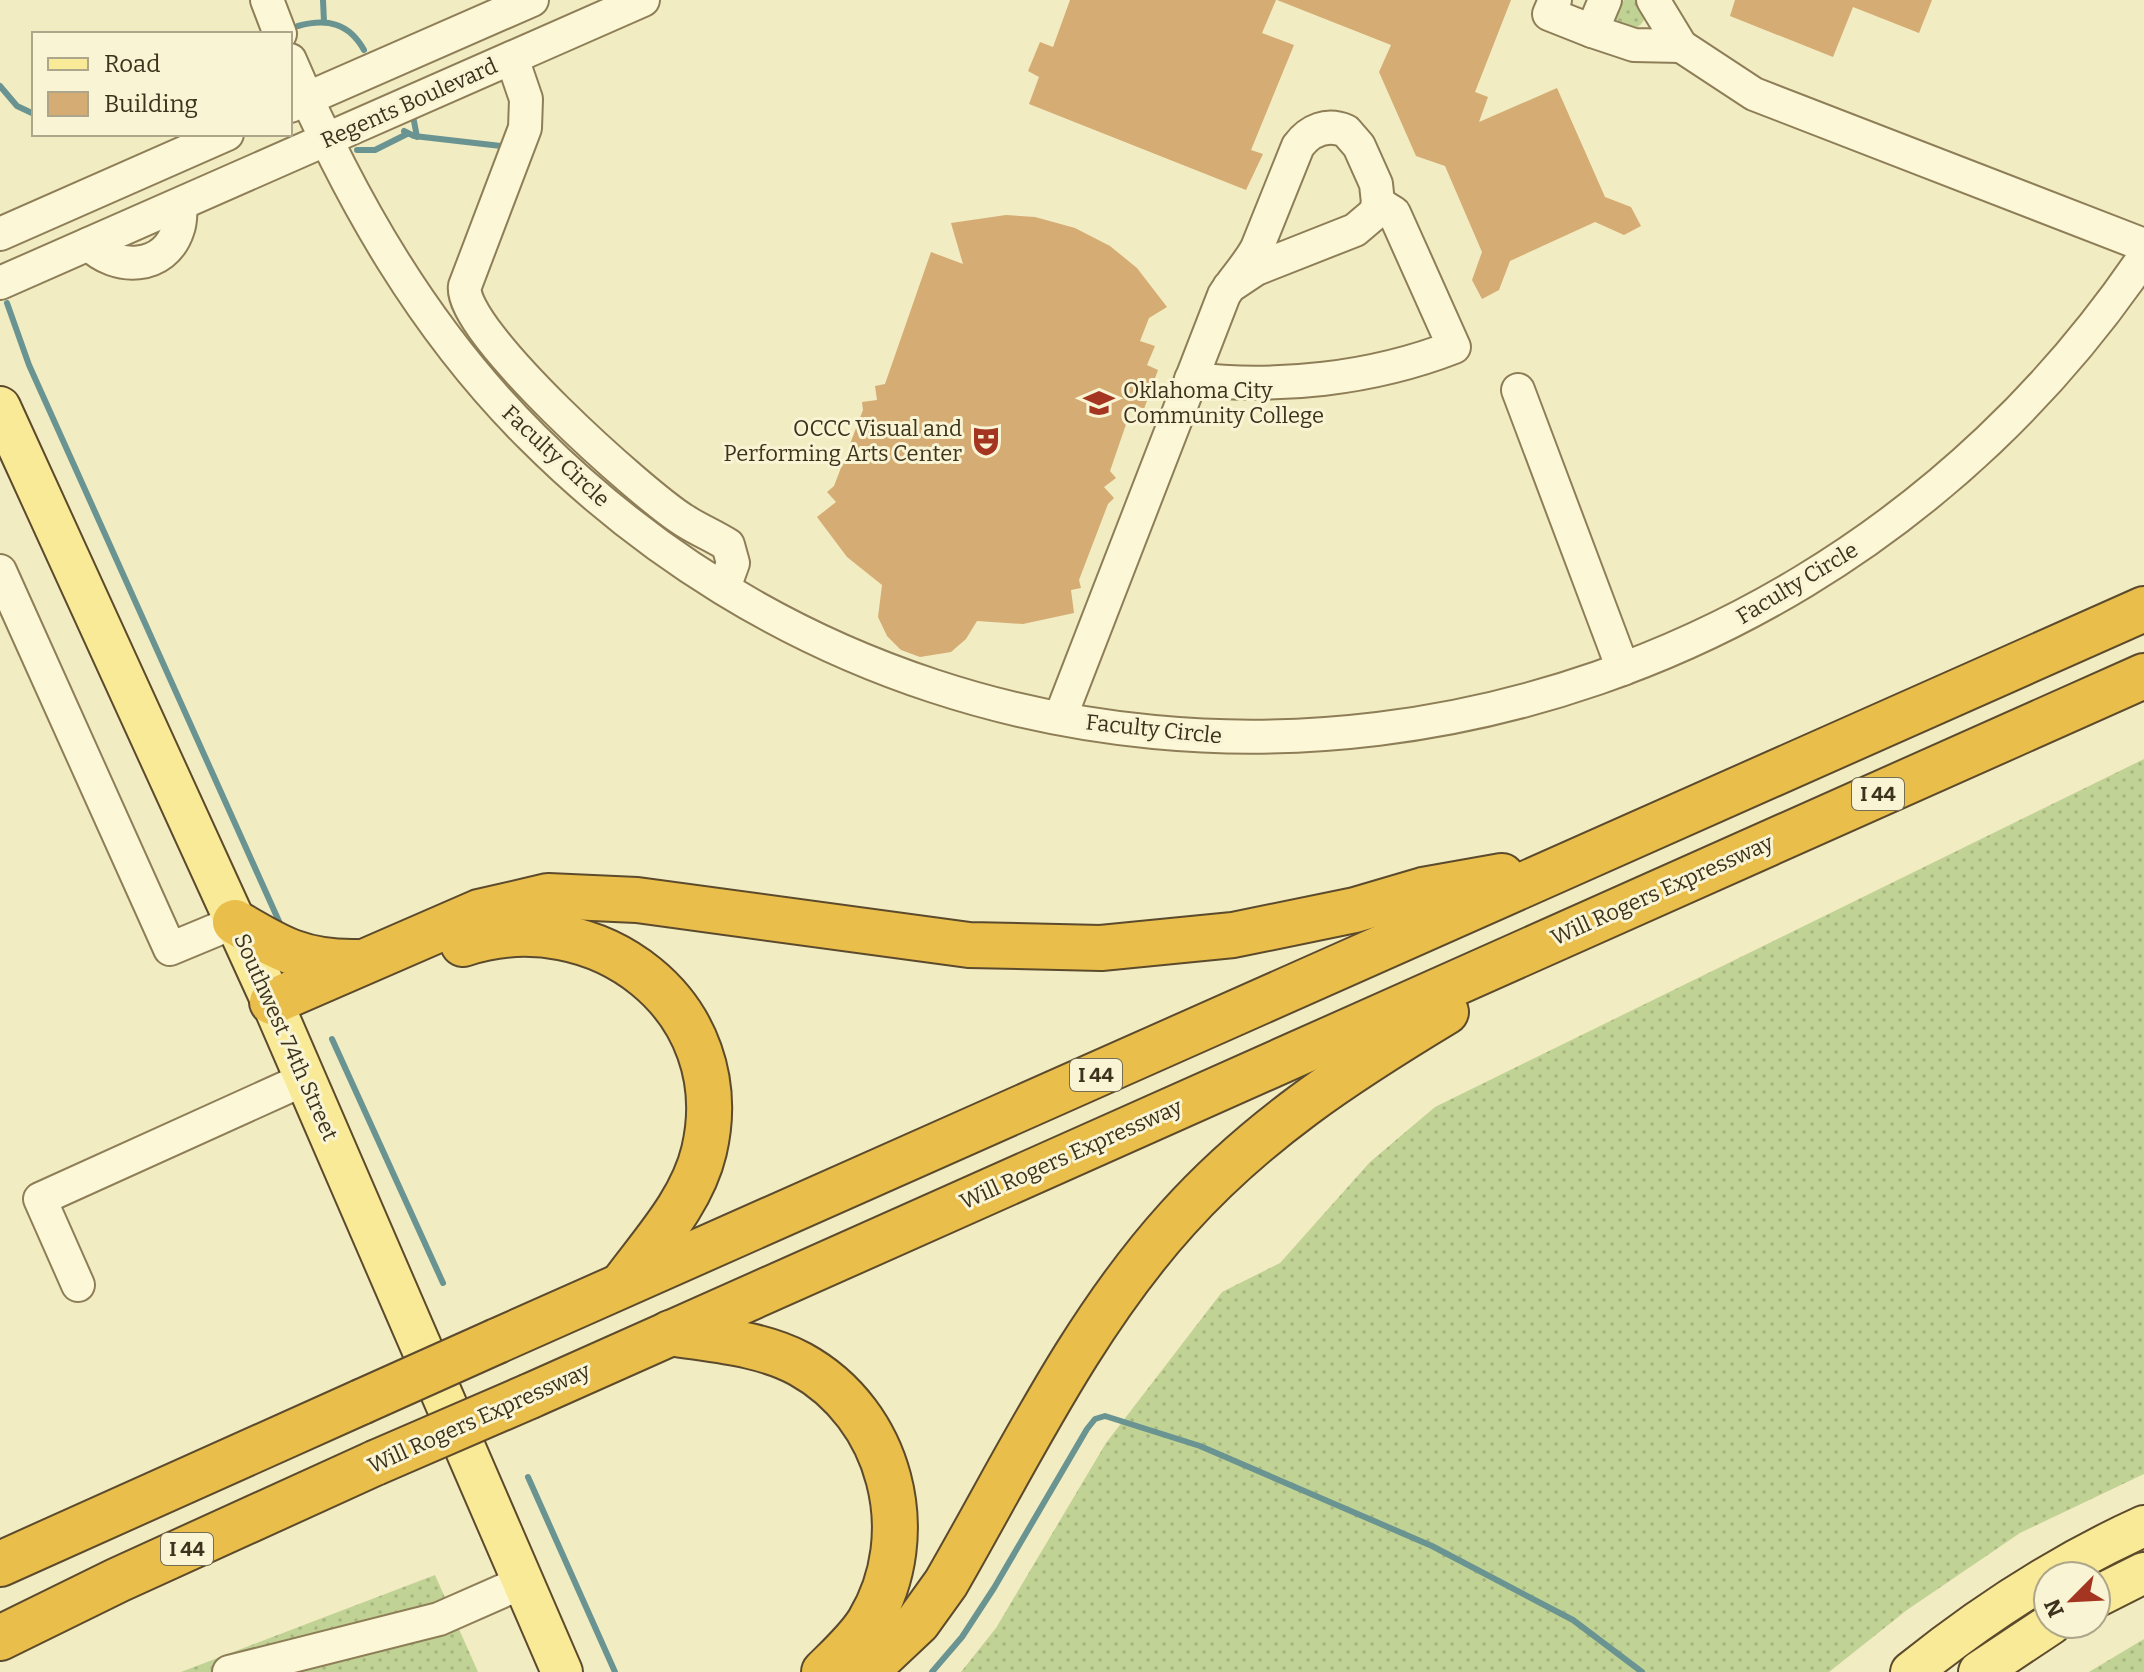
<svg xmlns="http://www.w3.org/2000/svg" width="2144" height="1672" viewBox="0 0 2144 1672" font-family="Bitter,serif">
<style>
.grass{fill:url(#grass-dots)}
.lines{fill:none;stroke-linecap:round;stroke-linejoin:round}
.stream{stroke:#6a9491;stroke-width:6}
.building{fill:#d4ac74}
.minor-casing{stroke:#8e7e57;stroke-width:36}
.major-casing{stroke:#5c4a2c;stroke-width:44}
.highway-casing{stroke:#5c4a2c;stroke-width:48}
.minor{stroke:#fcf7d7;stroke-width:32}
.major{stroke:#f9ea97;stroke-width:40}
.highway{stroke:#e9be4b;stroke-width:44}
.highway-bridge-casing{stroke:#5c4a2c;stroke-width:48;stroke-linecap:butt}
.highway-bridge{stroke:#e9be4b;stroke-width:44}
.labels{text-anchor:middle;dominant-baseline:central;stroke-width:6;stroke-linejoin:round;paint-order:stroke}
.shield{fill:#f9f4d3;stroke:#756c54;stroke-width:2}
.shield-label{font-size:20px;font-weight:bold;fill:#3d321d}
.street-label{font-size:22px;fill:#3d321d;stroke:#f9f4d3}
.poi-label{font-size:22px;fill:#3d321d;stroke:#f9f4d3;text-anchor:start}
</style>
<defs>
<pattern id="grass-dots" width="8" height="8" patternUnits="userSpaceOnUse" patternTransform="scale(2)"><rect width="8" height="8" fill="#c1d295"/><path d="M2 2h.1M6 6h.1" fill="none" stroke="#a7b580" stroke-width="1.8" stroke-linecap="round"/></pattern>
</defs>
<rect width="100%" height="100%" fill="#f2ecc2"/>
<g class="grass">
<circle cx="1630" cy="14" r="15"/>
<path d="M 2144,759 L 2144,1474 L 2020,1533 L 1907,1610 L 1829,1672 L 961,1672 L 996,1628 L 1106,1443 L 1222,1292 L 1280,1263 L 1370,1162 L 1435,1107 Z"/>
<path d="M 435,1575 L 478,1672 L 181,1672 Z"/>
<path d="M 2144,1639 L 2144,1672 L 2089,1672 Z"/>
</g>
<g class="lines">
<g class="stream">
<path d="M 323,0 L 324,22"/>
<path d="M 298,26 C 327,18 349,23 364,50"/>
<path d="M 0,86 L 17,106 L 34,114"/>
<path d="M 413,116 L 417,137"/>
<path d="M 404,131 L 414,136 L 501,146"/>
<path d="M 357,150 L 375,150 L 407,134"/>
<path d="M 7,303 L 29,365 L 282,928"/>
<path d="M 332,1039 L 443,1283"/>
<path d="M 528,1477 L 615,1672"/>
<path d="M 932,1672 L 962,1637 L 994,1588 L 1087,1429 L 1095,1419 L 1105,1416 L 1200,1446 L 1432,1546 L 1573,1620 L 1642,1672"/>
</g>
</g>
<g class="building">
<path d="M 1070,0 L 1276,0 L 1262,33 L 1294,45 L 1251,150 L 1263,154 L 1246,190 L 1029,104 L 1039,77 L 1028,71 L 1040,42 L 1053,47 Z"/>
<path d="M 1277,0 L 1511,0 L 1475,92 L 1488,97 L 1479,122 L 1557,88 L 1605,197 L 1631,207 L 1641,226 L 1624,235 L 1595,222 L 1510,261 L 1499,290 L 1482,299 L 1472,280 L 1482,252 L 1445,166 L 1416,156 L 1379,72 L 1391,45 Z"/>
<path d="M 1735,0 L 1932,0 L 1919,33 L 1853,7 L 1833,57 L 1730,16 Z"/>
<path d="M 1006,215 L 1035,217 L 1075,228 L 1110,246 L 1137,268 L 1167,307 L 1149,318 L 1140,341 L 1155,346 L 1147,365 L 1158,370 L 1144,409 L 1133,404 L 1110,471 L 1116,478 L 1104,487 L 1114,498 L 1108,504 L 1079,580 L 1081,588 L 1071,590 L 1074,613 L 1023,624 L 977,621 L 966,639 L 951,652 L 920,657 L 901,650 L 887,636 L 878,617 L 882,585 L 847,557 L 817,517 L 836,502 L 827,492 L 834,486 L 863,410 L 862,402 L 877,400 L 875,386 L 885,384 L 931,252 L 963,264 L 951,223 Z"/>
</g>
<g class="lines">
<g class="minor-casing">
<g id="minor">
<path d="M 267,0 L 280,34"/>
<path d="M 1555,0 L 1549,14 L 1592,31"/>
<path d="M 1605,0 L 1592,31 L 1634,45 L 1681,46"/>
<path d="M 1653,0 L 1681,46 L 1754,94 L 2144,245"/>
<path d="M 512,58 L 526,99 L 525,128 L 465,286 C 457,329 644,496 685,521 C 699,530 714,536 728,545 L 733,563 L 724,588"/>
<path d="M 290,60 C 350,200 424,330 533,438 C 1007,911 1776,801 2144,257"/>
<path d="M 290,106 L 532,0"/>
<path d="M 0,234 L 227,134"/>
<path d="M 89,244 C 115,271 165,271 178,229 C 181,222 180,212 181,204"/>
<path d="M 0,283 L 643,0"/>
<path d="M 1191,379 C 1277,389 1372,379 1454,347 L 1394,213 L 1378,203"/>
<path d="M 1518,390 L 1623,669"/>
<path d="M 0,571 L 170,949 L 235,922"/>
<path d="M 1060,718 L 1224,295 C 1234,279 1248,265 1257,248 L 1298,146 C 1310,130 1327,123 1346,131 L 1359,146 L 1376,184 L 1378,203 L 1375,213 L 1355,230 L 1256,269 L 1229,287"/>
<path d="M 78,1285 L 40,1199 L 305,1079"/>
<path d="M 229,1672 L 439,1619 L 523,1582"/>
</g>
</g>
<g class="major-casing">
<g id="major">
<path d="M 0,407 L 272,1002 L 562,1672"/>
<path d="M 2096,1597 L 2144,1573"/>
<path d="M 1911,1672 C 1983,1614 2060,1564 2144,1526"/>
<path d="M 1979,1672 L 2051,1624"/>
</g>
</g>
<g class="highway-casing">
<g id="highway">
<path d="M 235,922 C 280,949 304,963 357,962"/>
<path d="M 463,944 C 596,900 738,1006 704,1151 C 692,1202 652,1244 622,1285"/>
<path d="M 272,1002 L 479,912 L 548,896 L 637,900 L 969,945 L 1101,948 L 1233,935 L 1355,910 L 1423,890 L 1502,876"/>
<path d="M 670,1333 C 713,1340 761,1343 800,1364 C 891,1414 922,1534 869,1622 C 857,1641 839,1657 824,1672"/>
<path d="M 497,1341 L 2144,609"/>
<path d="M 530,1396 L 2144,676"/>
<path d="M 0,1564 L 361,1402"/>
<path d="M 0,1638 L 118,1580 L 375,1463"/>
<path d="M 865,1672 L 918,1622 L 946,1583 C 1017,1460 1081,1325 1177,1219 C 1256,1131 1345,1073 1446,1012"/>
</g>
</g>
<use href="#minor" class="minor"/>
<use href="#major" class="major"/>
<use href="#highway" class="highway"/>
<g class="highway-bridge-casing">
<g id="highway-bridge">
<path d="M 361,1402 L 497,1341"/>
<path d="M 375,1463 L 530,1396"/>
</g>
</g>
<use href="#highway-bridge" class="highway-bridge"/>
</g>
<defs>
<g id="university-bare" transform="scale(2.4)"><path d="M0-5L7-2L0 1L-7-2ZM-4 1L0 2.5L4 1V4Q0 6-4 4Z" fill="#a43621" stroke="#f9f4d3" stroke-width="2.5" paint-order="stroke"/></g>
<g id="theatre-bare" transform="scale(2.4)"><path d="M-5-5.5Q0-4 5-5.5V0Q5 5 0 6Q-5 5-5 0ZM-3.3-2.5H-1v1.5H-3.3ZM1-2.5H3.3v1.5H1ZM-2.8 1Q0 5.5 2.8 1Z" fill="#a43621" stroke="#f9f4d3" stroke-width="2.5" paint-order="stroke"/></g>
</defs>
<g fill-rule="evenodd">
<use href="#university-bare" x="1099" y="403"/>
<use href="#theatre-bare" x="986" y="441"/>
</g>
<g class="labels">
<g class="shield">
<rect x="1852" y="778" width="52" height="32" rx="6"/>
<rect x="1070" y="1059" width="52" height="32" rx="6"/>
<rect x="161" y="1533" width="52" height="32" rx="6"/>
</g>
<g class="shield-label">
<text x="1878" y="794">I 44</text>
<text x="1096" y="1075">I 44</text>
<text x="187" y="1549">I 44</text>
</g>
<g class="street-label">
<text transform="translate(409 103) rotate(-24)">Regents Boulevard</text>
<text transform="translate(556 456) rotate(43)">Faculty Circle</text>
<text transform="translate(1797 583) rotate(-31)">Faculty Circle</text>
<text transform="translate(1154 729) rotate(6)">Faculty Circle</text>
<text transform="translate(1662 890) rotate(-24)">Will Rogers Expressway</text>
<text transform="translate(286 1037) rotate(66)">Southwest 74th Street</text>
<text transform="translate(1071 1154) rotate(-24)">Will Rogers Expressway</text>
<text transform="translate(479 1418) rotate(-24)">Will Rogers Expressway</text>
</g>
<g class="poi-label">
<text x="1123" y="390">Oklahoma City<tspan x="1123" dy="25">Community College</tspan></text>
<text x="962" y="428" text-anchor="end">OCCC Visual and<tspan x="962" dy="25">Performing Arts Center</tspan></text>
</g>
</g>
<rect x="32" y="32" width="260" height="104" fill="#f9f4d3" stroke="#aea68a" stroke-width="2"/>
<rect x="48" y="58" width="40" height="12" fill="#f9ea97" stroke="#aea68a" stroke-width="2"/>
<text x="104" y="72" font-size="24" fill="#3d321d">Road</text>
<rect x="48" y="92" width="40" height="24" fill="#d4ac74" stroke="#aea68a" stroke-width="2"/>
<text x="104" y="112" font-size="24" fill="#3d321d">Building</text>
<g transform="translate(2072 1600) rotate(246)"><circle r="38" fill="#f9f4d3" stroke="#aea68a" stroke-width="2"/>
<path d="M0-6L14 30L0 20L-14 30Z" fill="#a43621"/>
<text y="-12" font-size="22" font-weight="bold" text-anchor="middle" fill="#3d321d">N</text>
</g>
</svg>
